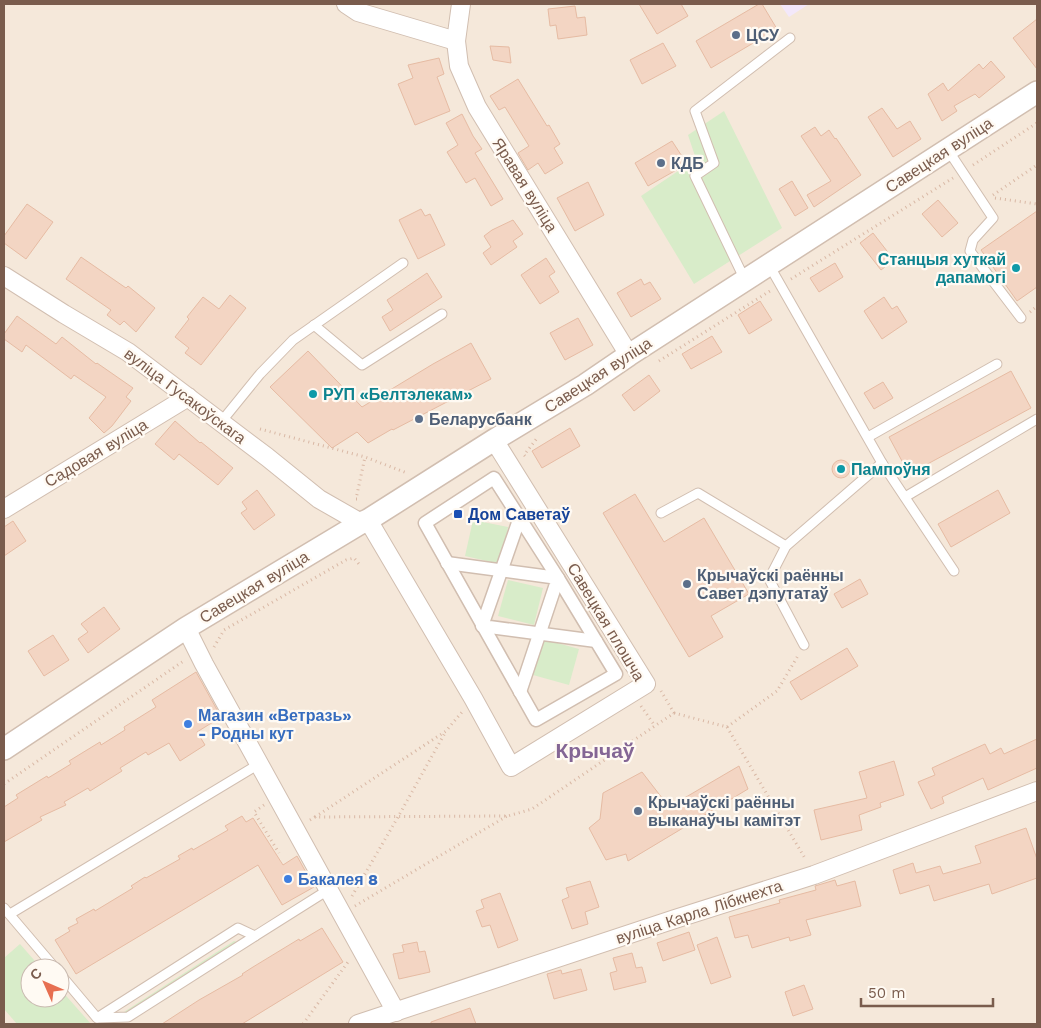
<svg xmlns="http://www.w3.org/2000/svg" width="1041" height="1028" viewBox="0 0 1041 1028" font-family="'Work Sans',sans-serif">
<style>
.residential{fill:#f5e8da;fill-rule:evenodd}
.education{fill:#f3e8fa}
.green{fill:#d8ecc9}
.building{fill:#f3d5c3;stroke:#e6bba3}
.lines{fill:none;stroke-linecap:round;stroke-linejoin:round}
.service-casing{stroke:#d1beb0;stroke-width:11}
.pedestrian-casing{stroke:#d1beb0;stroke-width:15}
.minor-casing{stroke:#d1beb0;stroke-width:20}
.tertiary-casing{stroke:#d1beb0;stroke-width:24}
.path{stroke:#d9b8a5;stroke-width:3;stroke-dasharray:1 4;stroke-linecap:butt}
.service{stroke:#fff;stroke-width:9}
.pedestrian{stroke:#fff;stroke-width:12}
.minor{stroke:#fff;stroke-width:18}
.tertiary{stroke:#fff;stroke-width:21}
.service-dot{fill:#5c6f8a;stroke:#fffaf3;stroke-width:2}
.culture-dot{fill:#0f9aa8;stroke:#fffaf3;stroke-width:2}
.transit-dot{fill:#1a4fb4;stroke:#fffaf3;stroke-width:2}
.shop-dot{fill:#3f7fe0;stroke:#fffaf3;stroke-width:2}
.labels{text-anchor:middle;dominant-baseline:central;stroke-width:4.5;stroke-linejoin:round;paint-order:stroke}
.service-label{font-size:16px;font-weight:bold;fill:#4e5e75;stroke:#fffaf3;text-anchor:start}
.street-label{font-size:16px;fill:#7a5c4d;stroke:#fffaf3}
.culture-label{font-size:16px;font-weight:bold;fill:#0d838f;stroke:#fffaf3;text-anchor:start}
.transit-label{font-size:16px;font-weight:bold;fill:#164399;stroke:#fffaf3;text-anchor:start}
.shop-label{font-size:16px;font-weight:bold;fill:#366cbe;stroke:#fffaf3;text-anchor:start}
.district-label{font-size:21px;font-weight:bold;fill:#846695;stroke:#fffaf3}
</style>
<rect width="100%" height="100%" fill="#fdf6ec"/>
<path class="residential" d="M 4,4 L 1037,4 L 1037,1024 L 4,1024 ZM 30,968 L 60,968 L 60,998 L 30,998 Z"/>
<path class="education" d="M 780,4 L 809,4 L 789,17 Z"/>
<g class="green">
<path d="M 724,111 L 782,228 L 694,284 L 641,196 L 696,159 L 688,135 Z"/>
<path d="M 473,520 L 508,527 L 500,564 L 465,556 Z"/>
<path d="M 508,580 L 543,588 L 534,625 L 498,616 Z"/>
<path d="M 543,639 L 579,649 L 569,685 L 533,675 Z"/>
<path d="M 234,941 L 237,942 L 236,944 L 125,1014 L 124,1012 L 127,1010 Z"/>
<path d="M 20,944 L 41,968 L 30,968 L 30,998 L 60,998 L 60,989 L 91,1024 L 17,1024 L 4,1009 L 4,958 Z"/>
</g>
<g class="building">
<path d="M 639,4 L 681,4 L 688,16 L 657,34 Z"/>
<path d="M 759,4 L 762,4 L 777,29 L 711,68 L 696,41 Z"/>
<path d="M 575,6 L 577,18 L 585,17 L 587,35 L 558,39 L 556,25 L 550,26 L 548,9 Z"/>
<path d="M 1037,19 L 1037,69 L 1013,38 Z"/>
<path d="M 663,43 L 676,66 L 642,84 L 630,60 Z"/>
<path d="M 490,46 L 509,47 L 511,63 L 493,60 Z"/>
<path d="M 439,58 L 444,74 L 437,77 L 450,111 L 415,125 L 398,84 L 413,78 L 408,65 Z"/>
<path d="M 991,61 L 1005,77 L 979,98 L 975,94 L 954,106 L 957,111 L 942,121 L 928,94 L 943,83 L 948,91 L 979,64 L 983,69 Z"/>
<path d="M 518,79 L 547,126 L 549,125 L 560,144 L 554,148 L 563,163 L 545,174 L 538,163 L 528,170 L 518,153 L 529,146 L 505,107 L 499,110 L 490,96 Z"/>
<path d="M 882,108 L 897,129 L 910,121 L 921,139 L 893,157 L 868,117 Z"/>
<path d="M 462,114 L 473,136 L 482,149 L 475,153 L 503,199 L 491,206 L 475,178 L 466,183 L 447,152 L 458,145 L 446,123 Z"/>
<path d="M 815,127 L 821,136 L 829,130 L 835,139 L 836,138 L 861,175 L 814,207 L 807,195 L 831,181 L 801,136 Z"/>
<path d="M 672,141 L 687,164 L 648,186 L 635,163 Z"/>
<path d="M 792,181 L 808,208 L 795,216 L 779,189 Z"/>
<path d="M 588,182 L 604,215 L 575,231 L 557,198 Z"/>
<path d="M 938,200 L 958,223 L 942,237 L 922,214 Z"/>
<path d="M 27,204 L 53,222 L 26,259 L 4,243 L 4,236 Z"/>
<path d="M 421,209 L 425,216 L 430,214 L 445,245 L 418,259 L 399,220 Z"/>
<path d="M 1037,211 L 1037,287 L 1017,301 L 981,250 Z"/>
<path d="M 513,220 L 523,234 L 513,241 L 517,247 L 491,265 L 483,253 L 491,247 L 484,236 L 492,230 Z"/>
<path d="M 873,233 L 894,260 L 881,270 L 860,243 Z"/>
<path d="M 81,257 L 126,288 L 128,286 L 155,308 L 136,332 L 124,321 L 120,325 L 107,315 L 111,310 L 66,279 Z"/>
<path d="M 546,258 L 555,272 L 549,276 L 559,292 L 540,304 L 521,275 Z"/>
<path d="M 835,263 L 843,277 L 819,292 L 810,278 Z"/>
<path d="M 427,273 L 442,297 L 390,331 L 382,317 L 393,310 L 387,300 Z"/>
<path d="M 641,279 L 644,285 L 650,282 L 661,299 L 631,317 L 617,293 Z"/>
<path d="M 230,295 L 246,308 L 201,365 L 185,353 L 189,348 L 175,337 L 189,319 L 187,317 L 203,297 L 219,309 Z"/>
<path d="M 884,297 L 892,309 L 897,306 L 907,322 L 882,339 L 864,311 Z"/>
<path d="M 760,301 L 772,320 L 749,334 L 738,315 Z"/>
<path d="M 17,316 L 56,344 L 62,337 L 96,364 L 97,363 L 133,388 L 126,397 L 131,401 L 112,426 L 104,433 L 89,418 L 106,397 L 74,375 L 71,379 L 26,345 L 22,352 L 4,339 L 4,334 Z"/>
<path d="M 578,318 L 593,345 L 565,360 L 550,333 Z"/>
<path d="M 712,336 L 722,352 L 691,369 L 682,354 Z"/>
<path d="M 471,343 L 491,379 L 393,430 L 392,429 L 368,443 L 357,432 L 332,448 L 270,387 L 308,351 L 362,407 L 433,364 Z"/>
<path d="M 1011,371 L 1031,408 L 909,474 L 889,437 Z"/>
<path d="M 649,375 L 660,391 L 634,411 L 622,395 Z"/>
<path d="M 883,382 L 893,398 L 874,409 L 864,393 Z"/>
<path d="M 175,421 L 200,443 L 201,442 L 233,468 L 218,485 L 179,454 L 174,460 L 155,444 Z"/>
<path d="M 570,428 L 580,446 L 542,468 L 532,451 Z"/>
<circle cx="841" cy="469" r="9"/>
<path d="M 257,490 L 275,515 L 254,530 L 241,513 L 247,509 L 242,502 Z"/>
<path d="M 998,490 L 1010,513 L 951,547 L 938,524 Z"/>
<path d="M 635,494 L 664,542 L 704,518 L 749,594 L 711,616 L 723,637 L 689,657 L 603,513 Z"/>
<path d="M 13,521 L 26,541 L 4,556 L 4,527 Z"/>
<path d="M 860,579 L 868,594 L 842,608 L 834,594 Z"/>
<path d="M 104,607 L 120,629 L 88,653 L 78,639 L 88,632 L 81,624 Z"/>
<path d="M 53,635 L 69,660 L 44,676 L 28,651 Z"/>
<path d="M 847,648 L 858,666 L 801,700 L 790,682 Z"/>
<path d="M 196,672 L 221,717 L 197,732 L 205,745 L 180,761 L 169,743 L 148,755 L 146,752 L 120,768 L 122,771 L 90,791 L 88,788 L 64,802 L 66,805 L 40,817 L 42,820 L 4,842 L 4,807 L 18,798 L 16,795 L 47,776 L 48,778 L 71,764 L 69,761 L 100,742 L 101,745 L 125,730 L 124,727 L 156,707 L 152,700 Z"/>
<path d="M 1037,739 L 1037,768 L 988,790 L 983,778 L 942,797 L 944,803 L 931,809 L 918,782 L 935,775 L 932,768 L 985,744 L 990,754 L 1001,748 L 1004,754 Z"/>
<path d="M 894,761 L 904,795 L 880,803 L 881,807 L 859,815 L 862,830 L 821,840 L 814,810 L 867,798 L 859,772 Z"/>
<path d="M 739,766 L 748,789 L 628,861 L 626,854 L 606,860 L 589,828 L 600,819 L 603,793 L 642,772 L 669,807 Z"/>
<path d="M 242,816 L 246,822 L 253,818 L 283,865 L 297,856 L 314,887 L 282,905 L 258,865 L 76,974 L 55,940 L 70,931 L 68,928 L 78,923 L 76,919 L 94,909 L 95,911 L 133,888 L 131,886 L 145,877 L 146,878 L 180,859 L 178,856 L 192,848 L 193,850 L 228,830 L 225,826 Z"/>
<path d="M 1026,828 L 1037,859 L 1037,878 L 992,894 L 989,884 L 934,901 L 929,885 L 900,894 L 893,870 L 913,863 L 916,873 L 940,866 L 943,874 L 981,863 L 975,846 Z"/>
<path d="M 835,880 L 837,886 L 855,881 L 861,906 L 806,920 L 811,935 L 790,941 L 789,937 L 752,948 L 748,935 L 735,938 L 729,917 L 780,903 L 779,900 L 816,890 L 815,886 Z"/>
<path d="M 590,881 L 599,907 L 585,912 L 588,924 L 572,929 L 562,900 L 569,897 L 566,888 Z"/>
<path d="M 500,893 L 518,940 L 498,948 L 490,925 L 482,927 L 476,911 L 484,908 L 481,900 Z"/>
<path d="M 322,928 L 343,962 L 242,1024 L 162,1024 L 199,1000 L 243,975 L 242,974 L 253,967 L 299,939 L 300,941 Z"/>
<path d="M 689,932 L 695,950 L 663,961 L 657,943 Z"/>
<path d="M 717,937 L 731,977 L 711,984 L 697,945 Z"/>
<path d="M 417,942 L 419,952 L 425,951 L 430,972 L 399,979 L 393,954 L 404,952 L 402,945 Z"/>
<path d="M 632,953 L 636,968 L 642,967 L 646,982 L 614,990 L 610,973 L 617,971 L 613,958 Z"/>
<path d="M 581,969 L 587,990 L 554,999 L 547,974 L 561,970 L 562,974 Z"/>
<path d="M 804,985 L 813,1009 L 793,1016 L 785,992 Z"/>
<path d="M 470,1008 L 476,1024 L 431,1024 L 431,1022 Z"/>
</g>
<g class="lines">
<g class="service-casing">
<g id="service">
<path d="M 948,150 L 993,218 L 973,240 L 970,251 L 1021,318"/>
<path d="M 769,265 L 882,463 L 954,571"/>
<path d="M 745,280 L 695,176 L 714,163 L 695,111 L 790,38"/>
<path d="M 314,325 L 362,365 L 442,314"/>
<path d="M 221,422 L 260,374 L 293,340 L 403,263"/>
<path d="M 868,437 L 997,364"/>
<path d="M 905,497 L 1037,419"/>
<path d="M 661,513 L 698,493 L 786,546"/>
<path d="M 804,645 L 769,579 L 786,546 L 882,463"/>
<path d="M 4,908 L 55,968"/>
<path d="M 10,914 L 259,764"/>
<path d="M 60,974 L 97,1018 L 238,928 L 255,936 L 328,890"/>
<path d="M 99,1018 L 128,1017 L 255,936"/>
</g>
</g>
<g class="pedestrian-casing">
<g id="pedestrian">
<path d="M 494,478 L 558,578 L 616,674 L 536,720 L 425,523 Z"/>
<path d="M 520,517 L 482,626 L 596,641"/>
<path d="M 447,563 L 558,578 L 520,692"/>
</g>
</g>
<g class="minor-casing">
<g id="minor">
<path d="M 346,4 L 358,12 L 456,41"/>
<path d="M 461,4 L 456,41 L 459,66 L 477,107 L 629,355"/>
<path d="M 4,276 L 64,314 L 128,352 L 267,457 L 319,499 L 361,523"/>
<path d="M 4,509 L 188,397"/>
<path d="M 368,520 L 473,698 L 511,767 L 646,684 L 494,440"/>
<path d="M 186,628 L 204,664 L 396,1012"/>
<path d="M 358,1024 L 675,919 L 814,875 L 1037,791"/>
</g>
</g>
<g class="tertiary-casing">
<path id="tertiary" d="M 4,749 L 186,628 L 361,523 L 368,520 L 494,440 L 585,385 L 629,355 L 1037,92"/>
</g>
<g class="path">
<path d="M 973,165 L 1037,123"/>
<path d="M 993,195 L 1037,165"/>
<path d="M 995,198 L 1037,204"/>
<path d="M 791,279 L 953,178"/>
<path d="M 1030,312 L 1037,306"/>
<path d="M 659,361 L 770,291"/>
<path d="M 260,429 L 365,457 L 407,473"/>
<path d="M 525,456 L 524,455 L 538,437"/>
<path d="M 357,499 L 356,499 L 365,457"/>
<path d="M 214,647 L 224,630 L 346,560 L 354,558 L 359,564"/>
<path d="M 641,706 L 655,726"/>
<path d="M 674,713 L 727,727 L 777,691 L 799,654"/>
<path d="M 727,727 L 806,860"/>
<path d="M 4,784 L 185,660"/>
<path d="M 264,805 L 254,812 L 279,853"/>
<path d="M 315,817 L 446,731 L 462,712"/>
<path d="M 310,820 L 315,817 L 508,816 L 532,809 L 674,713 L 661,691"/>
<path d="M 352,896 L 398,817 L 446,731"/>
<path d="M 355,906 L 507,816"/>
<path d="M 303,1024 L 348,962"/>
</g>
<use href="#service" class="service"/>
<use href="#pedestrian" class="pedestrian"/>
<use href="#minor" class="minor"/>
<use href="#tertiary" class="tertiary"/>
</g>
<g class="service-dot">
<circle cx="736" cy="35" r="5"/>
<circle cx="661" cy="163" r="5"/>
<circle cx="419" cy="419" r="5"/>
<circle cx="687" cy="584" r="5"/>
<circle cx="638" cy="811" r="5"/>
</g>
<g class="culture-dot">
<circle cx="1016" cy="268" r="5"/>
<circle cx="313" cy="394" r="5"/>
<circle cx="841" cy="469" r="5"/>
</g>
<rect class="transit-dot" x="453" y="509" width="10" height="10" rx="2.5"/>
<g class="shop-dot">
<circle cx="188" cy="724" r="5"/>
<circle cx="288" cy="879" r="5"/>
</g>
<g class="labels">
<g class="service-label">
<text x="746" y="35">ЦСУ</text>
<text x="671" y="163">КДБ</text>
<text x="429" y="419">Беларусбанк</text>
<text x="697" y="575">Крычаўскі раённы<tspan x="697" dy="18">Савет дэпутатаў</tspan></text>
<text x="648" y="802">Крычаўскі раённы<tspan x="648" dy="18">выканаўчы камітэт</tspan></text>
</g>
<g class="street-label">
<text transform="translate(939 155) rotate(-33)">Савецкая вуліца</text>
<text transform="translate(525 185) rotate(58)">Яравая вуліца</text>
<text transform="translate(598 375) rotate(-33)">Савецкая вуліца</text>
<text transform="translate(185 396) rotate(37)">вуліца Гусакоўскага</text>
<text transform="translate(96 453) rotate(-31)">Садовая вуліца</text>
<text transform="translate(254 587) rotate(-31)">Савецкая вуліца</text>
<text transform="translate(606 622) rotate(59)">Савецкая плошча</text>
<text transform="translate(699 912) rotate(-18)">вуліца Карла Лібкнехта</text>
</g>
<g class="culture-label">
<text x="1006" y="259" text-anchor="end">Станцыя хуткай<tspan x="1006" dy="18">дапамогі</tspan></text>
<text x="323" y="394">РУП «Белтэлекам»</text>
<text x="851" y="469">Пампоўня</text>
</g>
<g class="transit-label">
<text x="468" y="514">Дом Саветаў</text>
</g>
<g class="shop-label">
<text x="198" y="715">Магазин «Ветразь»<tspan x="198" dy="18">- Родны кут</tspan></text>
<text x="298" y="879">Бакалея 8</text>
</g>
<g class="district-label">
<text x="595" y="750">Крычаў</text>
</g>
</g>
<rect width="1041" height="1028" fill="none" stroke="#7a5c4d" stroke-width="10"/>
<g transform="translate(45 983) rotate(315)"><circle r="24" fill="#fffaf3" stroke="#cabbb1"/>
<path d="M0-4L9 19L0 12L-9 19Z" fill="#e76f51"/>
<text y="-8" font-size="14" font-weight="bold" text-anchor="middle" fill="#7a5c4d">С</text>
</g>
<path d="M861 998v8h132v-8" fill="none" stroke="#7a5c4d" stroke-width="2.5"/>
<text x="868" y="998" font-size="15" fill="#7a5c4d" stroke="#fffaf3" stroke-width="4" paint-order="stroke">50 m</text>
</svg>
